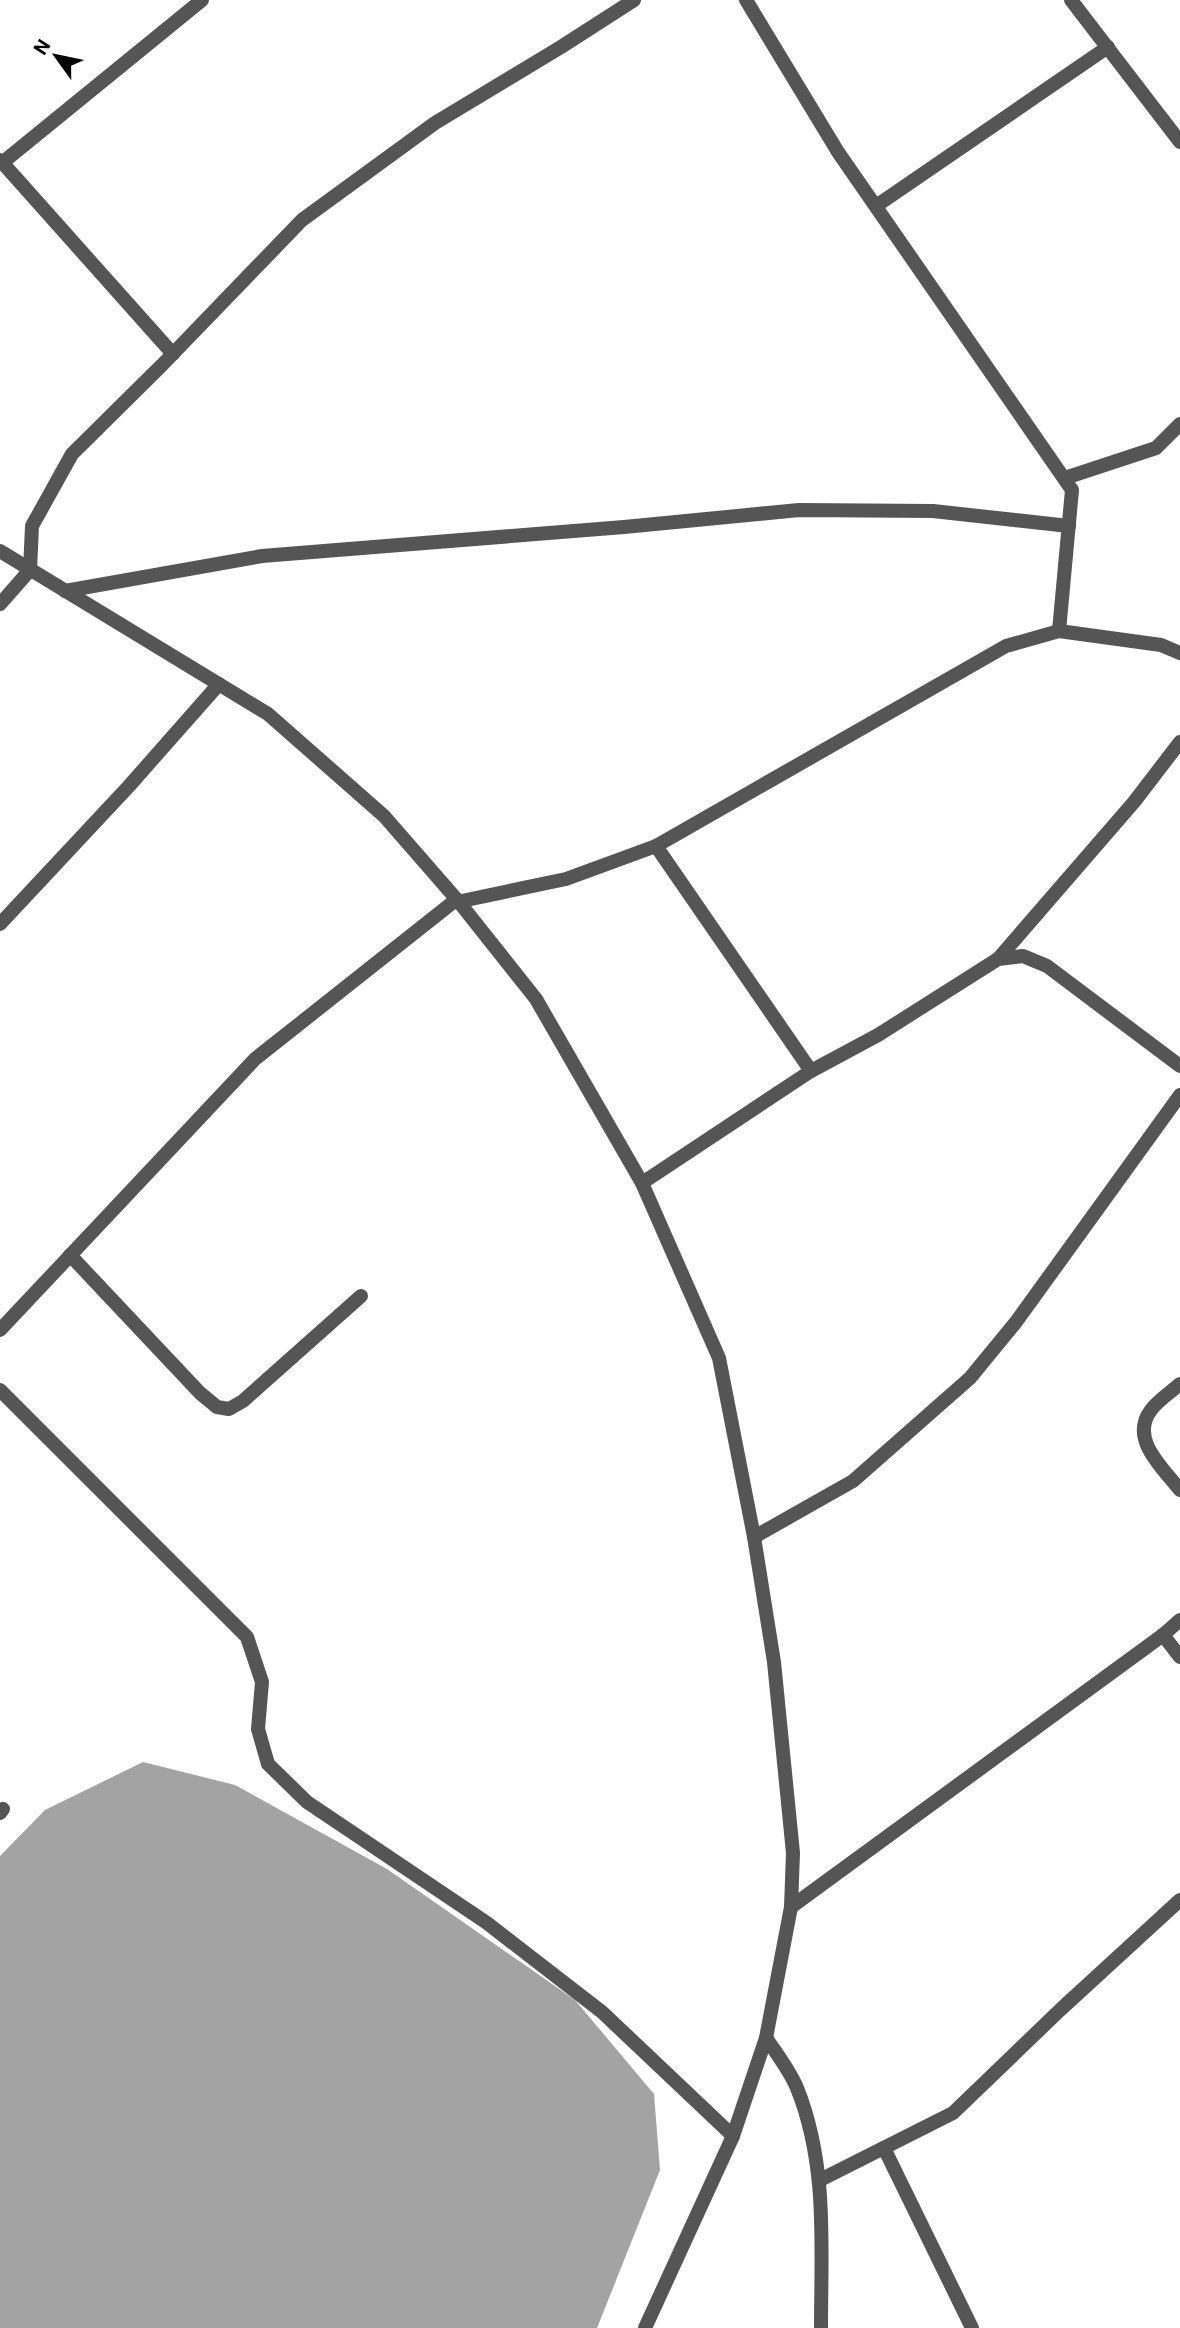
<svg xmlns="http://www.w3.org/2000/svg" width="1180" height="2328" viewBox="0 0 1180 2328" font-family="Roboto,sans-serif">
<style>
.water{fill:#a3a3a3}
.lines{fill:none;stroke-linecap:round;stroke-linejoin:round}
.minor{stroke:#555;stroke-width:14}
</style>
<rect width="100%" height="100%" fill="#fff"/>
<path class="water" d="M 143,1762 L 235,1785 L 387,1869 L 575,2000 L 654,2094 L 660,2170 L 597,2328 L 0,2328 L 0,1856 L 45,1810 Z"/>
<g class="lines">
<g class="minor">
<path d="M 746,0 L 838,152 L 1072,490 L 1059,631"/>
<path d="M 1071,0 L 1180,142"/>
<path d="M 0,160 L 173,354"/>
<path d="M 2,163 L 202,0"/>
<path d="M 876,206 L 1108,47"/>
<path d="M 1065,478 L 1156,448 L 1180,424"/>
<path d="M 0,551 L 268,714 L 384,816 L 459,902 L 536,999 L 642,1183 L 719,1358 L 754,1537 L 774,1662 L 793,1853 L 791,1907 L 766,2038 L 733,2136 L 645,2328"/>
<path d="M 65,591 L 262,556 L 624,527 L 799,510 L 933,511 L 1069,526"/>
<path d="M 0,604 L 30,570 L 32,526 L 72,454 L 162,365 L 302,220 L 435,123 L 561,47 L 634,0"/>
<path d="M 656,846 L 811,1071"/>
<path d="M 0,924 L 129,786 L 219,684"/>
<path d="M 998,959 L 1134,802 L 1180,742"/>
<path d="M 642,1183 L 811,1071 L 878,1035 L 998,959 L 1023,956 L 1047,966 L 1180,1066"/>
<path d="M 70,1255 L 200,1393 L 217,1407 L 229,1409 L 243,1401 L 361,1296"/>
<path d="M 0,1330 L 255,1059 L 452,903 L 566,879 L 656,846 L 1006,646 L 1059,631 L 1161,645 L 1180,653"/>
<path d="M 1180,1384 C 1171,1392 1158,1400 1151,1410 C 1129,1439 1163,1468 1180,1490"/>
<path d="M 0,1390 L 247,1637 L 262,1682 L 258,1729 L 268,1764 L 307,1802 L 487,1923 L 602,2012 L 733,2136"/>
<path d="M 754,1537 L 853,1481 L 970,1378 L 1016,1322 L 1180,1095"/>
<path d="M 1163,1635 L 1180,1657"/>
<path d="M 0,1813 L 3,1809"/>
<path d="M 791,1907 L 1163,1635 L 1180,1620"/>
<path d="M 766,2038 C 777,2054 790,2071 797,2088 C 828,2165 821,2247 821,2328"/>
<path d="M 884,2148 L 972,2328"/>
<path d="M 820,2180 L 953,2113 L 1060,2010 L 1180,1900"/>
</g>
</g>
<g transform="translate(56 56) rotate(303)" stroke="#ffffff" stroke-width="5" paint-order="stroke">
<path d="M0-5L12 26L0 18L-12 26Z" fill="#000000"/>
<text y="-10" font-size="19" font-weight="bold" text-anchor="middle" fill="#000000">N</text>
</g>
</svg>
